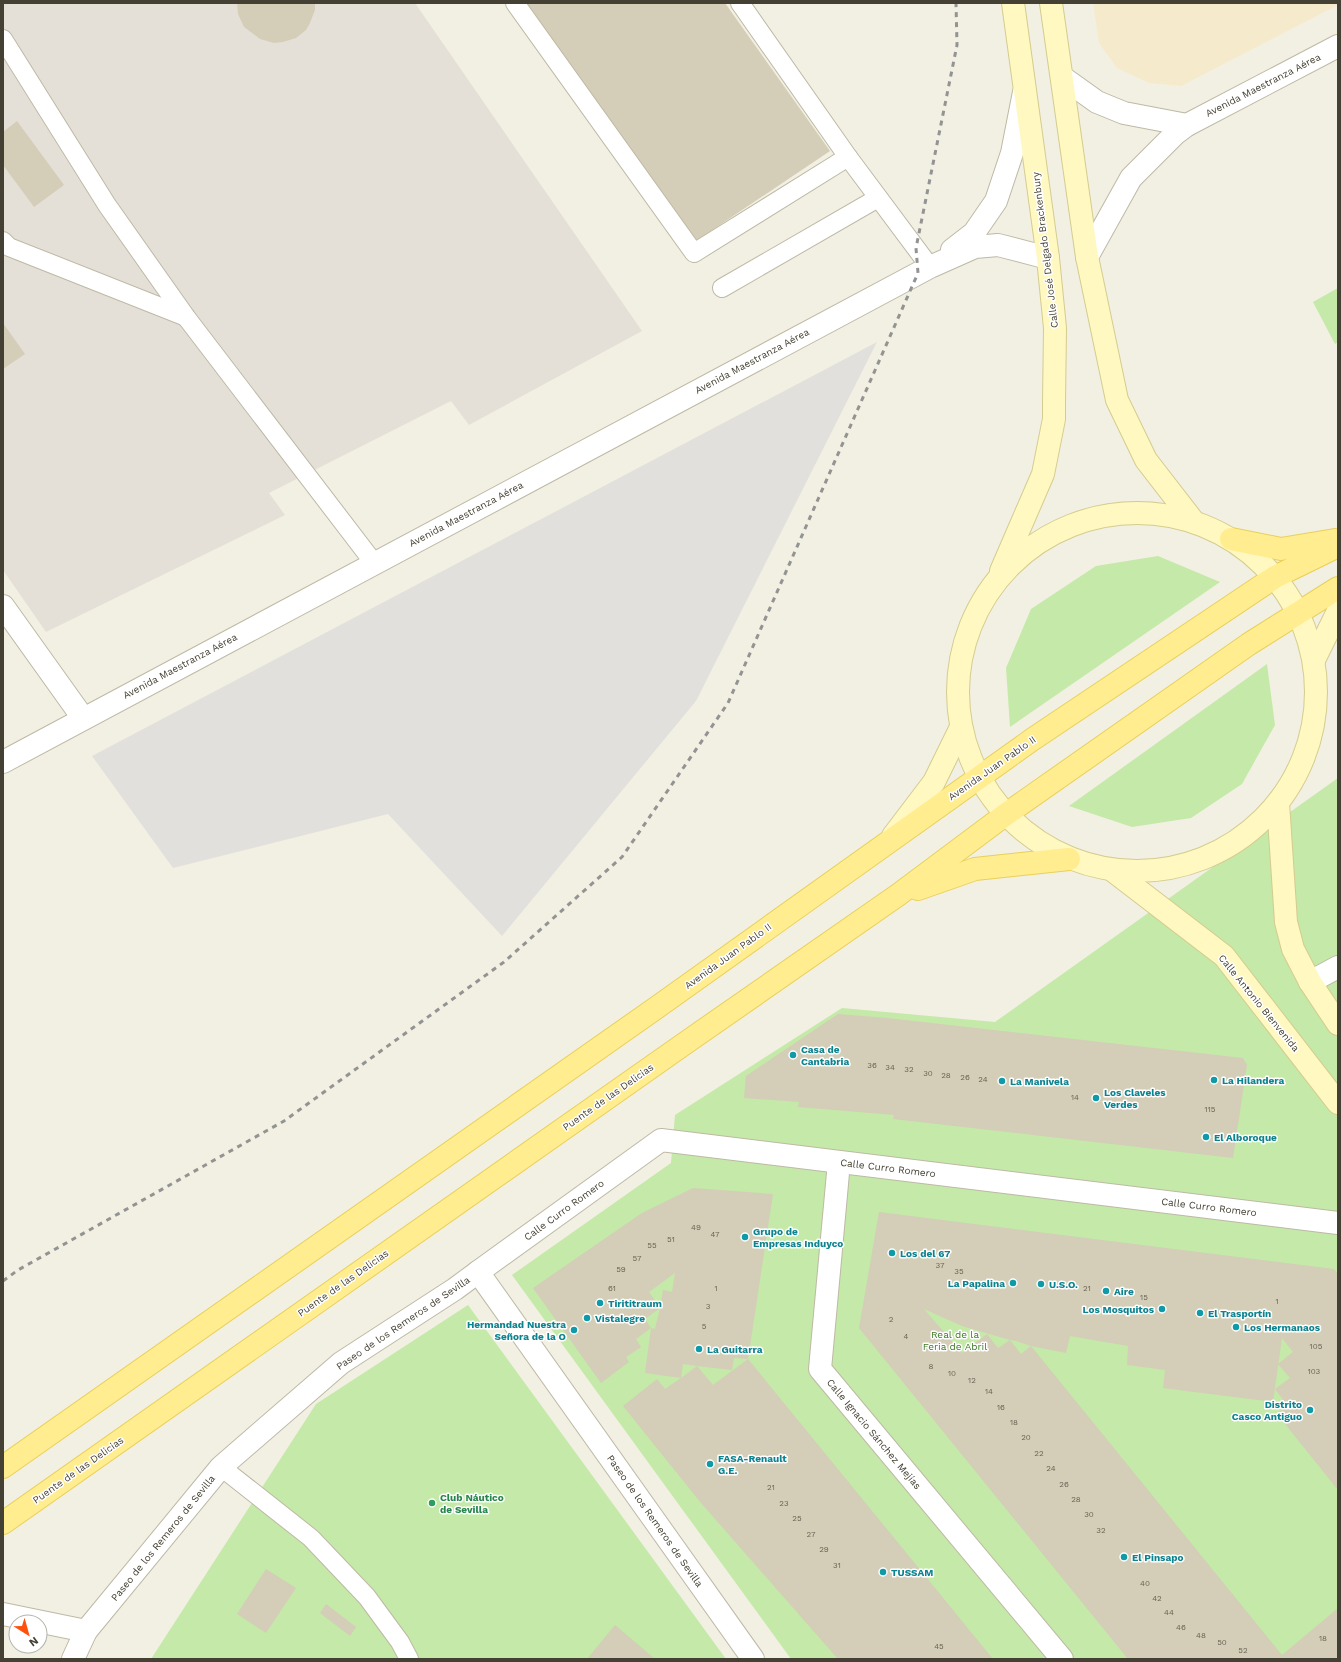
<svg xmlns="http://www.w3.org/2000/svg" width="1341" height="1662" viewBox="0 0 1341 1662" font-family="'Work Sans',sans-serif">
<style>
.commercial{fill:#f6eacc}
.industrial{fill:#e4e0d8}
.green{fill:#c4e9a8}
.parking{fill:#e2e0dc}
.building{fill:#d4cdb7;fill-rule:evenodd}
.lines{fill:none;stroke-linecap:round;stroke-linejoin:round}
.service-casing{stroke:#beb9a5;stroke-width:20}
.pedestrian-casing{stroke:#beb9a5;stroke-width:24}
.minor-casing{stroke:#beb9a5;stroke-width:24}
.secondary-casing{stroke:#d4cc8f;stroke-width:24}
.primary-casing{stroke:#e9d05a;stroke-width:24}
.service{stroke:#fff;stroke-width:18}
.pedestrian{stroke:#fff;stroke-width:22}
.minor{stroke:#fff;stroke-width:22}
.secondary{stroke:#fff8c0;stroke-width:22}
.primary{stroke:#ffed8f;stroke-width:22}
.rail{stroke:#939393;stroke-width:3;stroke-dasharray:5 5;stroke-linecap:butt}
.culture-dot{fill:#0f9aa8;stroke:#fff;stroke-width:1.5}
.leisure-dot{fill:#2e9e5b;stroke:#fff;stroke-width:1.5}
.labels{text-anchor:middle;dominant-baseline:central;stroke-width:3;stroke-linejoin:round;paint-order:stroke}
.number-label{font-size:8px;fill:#686354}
.street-label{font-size:10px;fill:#444033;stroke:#fff}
.culture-label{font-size:10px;font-weight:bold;fill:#0d838f;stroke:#fff;text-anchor:start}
.park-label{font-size:10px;fill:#397824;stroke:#fff}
.leisure-label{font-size:10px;font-weight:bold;fill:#27864d;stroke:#fff;text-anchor:start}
</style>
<rect width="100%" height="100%" fill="#f2f0e2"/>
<path class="commercial" d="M 1093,3 L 1338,3 L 1338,5 L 1181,86 L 1149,83 L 1117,68 L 1099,43 Z"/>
<path class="industrial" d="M 3,3 L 415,3 L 642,331 L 469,425 L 451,401 L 269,493 L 285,515 L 46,632 L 3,570 Z"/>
<g class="green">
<path d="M 1338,288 L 1338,342 L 1335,344 L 1313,302 Z"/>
<path d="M 1158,556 L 1220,582 L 1010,727 L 1006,668 L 1031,609 L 1096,566 Z"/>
<path d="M 1267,664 L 1275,725 L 1242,784 L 1191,818 L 1132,827 L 1069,806 Z"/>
<path d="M 1338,778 L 1338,1659 L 791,1659 L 512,1275 L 671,1163 L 675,1115 L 842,1008 L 995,1022 Z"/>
<path d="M 468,1305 L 726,1659 L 151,1659 L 316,1404 Z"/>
</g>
<path class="parking" d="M 877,342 L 696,701 L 502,936 L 388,814 L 173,868 L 92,756 Z"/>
<g class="building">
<path d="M 237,3 L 315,3 L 315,10 L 310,23 L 306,30 L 296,38 L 283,42 L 274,43 L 260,39 L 244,27 L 238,14 Z"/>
<path d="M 527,3 L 725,3 L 830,151 L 693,243 Z"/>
<path d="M 17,121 L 64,185 L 34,207 L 3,165 L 3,132 Z"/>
<path d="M 3,323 L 25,354 L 3,369 Z"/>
<path d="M 838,1014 L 887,1018 L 1243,1058 L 1247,1065 L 1233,1158 L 893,1119 L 894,1115 L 798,1107 L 799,1102 L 744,1098 L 746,1076 Z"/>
<path d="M 693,1188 L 773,1194 L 748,1359 L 993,1659 L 838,1659 L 701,1503 L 623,1406 L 657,1379 L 665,1389 L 681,1378 L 697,1366 L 683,1364 L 681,1378 L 645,1373 L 651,1328 L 655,1329 L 660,1308 L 663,1290 L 672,1292 L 675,1273 L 649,1292 L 660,1308 L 645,1319 L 651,1328 L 636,1339 L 641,1347 L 626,1357 L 629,1362 L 601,1383 L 533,1288 L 642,1213 ZM 734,1358 L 748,1359 L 713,1385 L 697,1366 L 732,1370 Z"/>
<path d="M 879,1212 L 1334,1269 L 1338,1274 L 1338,1490 L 1277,1414 L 1287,1405 L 1275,1389 L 1290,1378 L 1278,1364 L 1293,1352 L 1282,1338 L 1273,1402 L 1163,1388 L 1165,1370 L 1127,1365 L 1128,1346 L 1070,1336 L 1066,1353 L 1031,1346 L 1282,1655 L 1338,1608 L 1338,1659 L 1128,1659 L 859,1328 ZM 924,1309 L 962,1326 L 1010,1340 L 998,1348 L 987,1334 L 962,1353 ZM 1010,1340 L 1016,1341 L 1031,1346 L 1021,1354 Z"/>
<path d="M 266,1569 L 296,1588 L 266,1633 L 237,1614 Z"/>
<path d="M 326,1604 L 356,1627 L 350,1636 L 320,1613 Z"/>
<path d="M 615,1625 L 655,1659 L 587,1659 Z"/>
</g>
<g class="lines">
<g class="service-casing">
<g id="service">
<path d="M 515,3 L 694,253 L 848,157"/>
<path d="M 740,3 L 848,157 L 930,267"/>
<path d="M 3,39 L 107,205 L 186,317 L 374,563"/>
<path d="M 3,241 L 9,247 L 186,317"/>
<path d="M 722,288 L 878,198"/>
<path d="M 221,1467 L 311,1538 L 367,1597 L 400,1642 L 409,1659"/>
</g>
</g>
<g class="pedestrian-casing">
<g id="pedestrian">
<path d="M 1310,982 L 1338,967"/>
<path d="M 839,1162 L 820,1369 L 1062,1659"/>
<path d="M 478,1272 L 661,1140 L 1338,1223"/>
</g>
</g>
<g class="minor-casing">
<g id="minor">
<path d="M 1062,77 L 1097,102 L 1124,113 L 1187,125"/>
<path d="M 952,250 L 974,233 L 996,201 L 1012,153 L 1024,92"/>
<path d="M 1087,257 L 1131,178 L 1175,134 L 1187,125 L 1338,46"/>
<path d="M 3,606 L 83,718"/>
<path d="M 3,762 L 930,267 L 975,247 L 998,245 L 1048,258"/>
<path d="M 3,1614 L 86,1631"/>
<path d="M 73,1659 L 86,1631 L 221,1467 L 341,1363 L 455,1289 L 478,1272 L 753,1659"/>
</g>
</g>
<g class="secondary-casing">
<g id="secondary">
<path d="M 1051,3 L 1087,257 L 1117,400 L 1146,460 L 1194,522"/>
<circle cx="1137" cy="692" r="179"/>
<path d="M 1001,571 L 1043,474 L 1054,419 L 1054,403 L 1055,328 L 1048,258 L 1013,3"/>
<path d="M 1314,660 L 1338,611"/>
<path d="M 1278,803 L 1286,922 L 1293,949 L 1310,982 L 1338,1024"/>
<path d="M 893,836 L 934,782 L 961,727"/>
<path d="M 1112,870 L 1224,956 L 1338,1103"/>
</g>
</g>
<g class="primary-casing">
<g id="primary">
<path d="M 1231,539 L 1281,549 L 1335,540"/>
<path d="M 918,889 L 975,869 L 1069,859"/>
<path d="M 3,1467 L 656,1008 L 1033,739 L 1275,577 L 1338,546"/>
<path d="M 3,1523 L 684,1044 L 898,895 L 1005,815 L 1249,644 L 1338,588"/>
</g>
</g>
<use href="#service" class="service"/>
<use href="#pedestrian" class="pedestrian"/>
<use href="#minor" class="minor"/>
<use href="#secondary" class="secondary"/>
<use href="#primary" class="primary"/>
<path class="rail" d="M 3,1281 L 18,1270 L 284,1121 L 504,962 L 622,857 L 728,703 L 918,273 L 916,248 L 957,45 L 956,3"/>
</g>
<g class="culture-dot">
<circle cx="793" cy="1055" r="4"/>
<circle cx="1214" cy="1080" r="4"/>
<circle cx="1002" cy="1081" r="4"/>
<circle cx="1096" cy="1098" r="4"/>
<circle cx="1206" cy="1137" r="4"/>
<circle cx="745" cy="1237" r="4"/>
<circle cx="892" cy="1253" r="4"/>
<circle cx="1013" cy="1283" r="4"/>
<circle cx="1041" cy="1284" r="4"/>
<circle cx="1106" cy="1291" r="4"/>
<circle cx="600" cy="1303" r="4"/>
<circle cx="1162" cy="1309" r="4"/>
<circle cx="1200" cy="1313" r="4"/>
<circle cx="587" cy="1318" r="4"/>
<circle cx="1236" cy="1327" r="4"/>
<circle cx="574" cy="1330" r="4"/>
<circle cx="699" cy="1349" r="4"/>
<circle cx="1310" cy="1410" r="4"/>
<circle cx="710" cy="1464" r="4"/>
<circle cx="1124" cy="1557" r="4"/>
<circle cx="883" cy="1572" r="4"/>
</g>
<circle class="leisure-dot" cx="432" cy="1503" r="4"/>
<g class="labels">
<g class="number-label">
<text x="872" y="1065">36</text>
<text x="890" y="1067">34</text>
<text x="909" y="1069">32</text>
<text x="928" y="1073">30</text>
<text x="946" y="1075">28</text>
<text x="965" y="1077">26</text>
<text x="983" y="1079">24</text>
<text x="1075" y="1097">14</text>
<text x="1210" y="1109">115</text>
<text x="696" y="1227">49</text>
<text x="715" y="1234">47</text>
<text x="671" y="1239">51</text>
<text x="652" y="1245">55</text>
<text x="637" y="1258">57</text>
<text x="940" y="1265">37</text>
<text x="621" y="1269">59</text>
<text x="959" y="1271">35</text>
<text x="612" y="1288">61</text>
<text x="716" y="1288">1</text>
<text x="1087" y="1288">21</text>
<text x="1144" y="1297">15</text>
<text x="1277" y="1301">1</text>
<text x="708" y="1306">3</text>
<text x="891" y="1319">2</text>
<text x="704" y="1326">5</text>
<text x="906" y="1336">4</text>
<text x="1316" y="1346">105</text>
<text x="931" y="1366">8</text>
<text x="1314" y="1371">103</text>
<text x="952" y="1373">10</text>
<text x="972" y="1380">12</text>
<text x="989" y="1391">14</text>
<text x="1001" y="1407">16</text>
<text x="1014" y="1422">18</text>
<text x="1026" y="1437">20</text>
<text x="1039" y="1453">22</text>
<text x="1051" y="1468">24</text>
<text x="1064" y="1484">26</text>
<text x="771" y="1487">21</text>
<text x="1076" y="1499">28</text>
<text x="784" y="1503">23</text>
<text x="1089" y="1514">30</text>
<text x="797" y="1518">25</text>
<text x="1101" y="1530">32</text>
<text x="811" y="1534">27</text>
<text x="824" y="1549">29</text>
<text x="837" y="1565">31</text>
<text x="1145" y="1583">40</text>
<text x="1157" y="1598">42</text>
<text x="1169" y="1612">44</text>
<text x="1181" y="1627">46</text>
<text x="1201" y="1635">48</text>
<text x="1323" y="1638">18</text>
<text x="1222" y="1642">50</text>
<text x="939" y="1646">45</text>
<text x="1243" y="1650">52</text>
</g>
<g class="street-label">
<text transform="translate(1263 85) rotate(-27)">Avenida Maestranza Aérea</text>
<text transform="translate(1045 250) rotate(-97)">Calle José Delgado Brackenbury</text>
<text transform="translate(752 361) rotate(-28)">Avenida Maestranza Aérea</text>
<text transform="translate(466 514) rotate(-28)">Avenida Maestranza Aérea</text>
<text transform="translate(180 666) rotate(-28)">Avenida Maestranza Aérea</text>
<text transform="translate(992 768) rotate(-35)">Avenida Juan Pablo II</text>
<text transform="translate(728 956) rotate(-36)">Avenida Juan Pablo II</text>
<text transform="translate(1259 1003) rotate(51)">Calle Antonio Bienvenida</text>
<text transform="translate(608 1097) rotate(-35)">Puente de las Delicias</text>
<text transform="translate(888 1168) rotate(7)">Calle Curro Romero</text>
<text transform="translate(1209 1207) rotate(7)">Calle Curro Romero</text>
<text transform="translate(564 1210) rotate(-36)">Calle Curro Romero</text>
<text transform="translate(343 1283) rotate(-35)">Puente de las Delicias</text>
<text transform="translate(403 1323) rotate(-34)">Paseo de los Remeros de Sevilla</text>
<text transform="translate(874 1434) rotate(50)">Calle Ignacio Sánchez Mejías</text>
<text transform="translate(78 1470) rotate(-35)">Puente de las Delicias</text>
<text transform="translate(655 1521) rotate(55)">Paseo de los Remeros de Sevilla</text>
<text transform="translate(163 1538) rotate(-51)">Paseo de los Remeros de Sevilla</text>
</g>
<g class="culture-label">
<text x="801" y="1049">Casa de<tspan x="801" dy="12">Cantabria</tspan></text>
<text x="1222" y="1080">La Hilandera</text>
<text x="1010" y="1081">La Manivela</text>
<text x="1104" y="1092">Los Claveles<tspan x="1104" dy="12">Verdes</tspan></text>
<text x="1214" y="1137">El Alboroque</text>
<text x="753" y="1231">Grupo de<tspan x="753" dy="12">Empresas Induyco</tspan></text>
<text x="900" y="1253">Los del 67</text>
<text x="1005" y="1283" text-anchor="end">La Papalina</text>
<text x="1049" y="1284">U.S.O.</text>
<text x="1114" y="1291">Aire</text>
<text x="608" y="1303">Tirititraum</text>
<text x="1154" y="1309" text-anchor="end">Los Mosquitos</text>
<text x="1208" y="1313">El Trasportín</text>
<text x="595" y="1318">Vistalegre</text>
<text x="566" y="1324" text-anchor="end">Hermandad Nuestra<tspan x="566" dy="12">Señora de la O</tspan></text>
<text x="1244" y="1327">Los Hermanaos</text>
<text x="707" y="1349">La Guitarra</text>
<text x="1302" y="1404" text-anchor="end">Distrito<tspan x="1302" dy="12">Casco Antiguo</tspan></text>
<text x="718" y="1458">FASA-Renault<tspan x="718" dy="12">G.E.</tspan></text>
<text x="1132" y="1557">El Pinsapo</text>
<text x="891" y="1572">TUSSAM</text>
</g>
<g class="park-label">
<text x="955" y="1334">Real de la<tspan x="955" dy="12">Feria de Abril</tspan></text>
</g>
<g class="leisure-label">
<text x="440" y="1497">Club Náutico<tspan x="440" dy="12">de Sevilla</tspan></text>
</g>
</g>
<rect width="1341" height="1662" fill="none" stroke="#444033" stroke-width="8"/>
<g transform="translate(28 1634) rotate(143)"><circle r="19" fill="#ffffff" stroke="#b4b3ad"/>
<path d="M0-3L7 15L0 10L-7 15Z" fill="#ff500d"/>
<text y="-6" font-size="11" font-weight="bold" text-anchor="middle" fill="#444033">N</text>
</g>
</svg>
